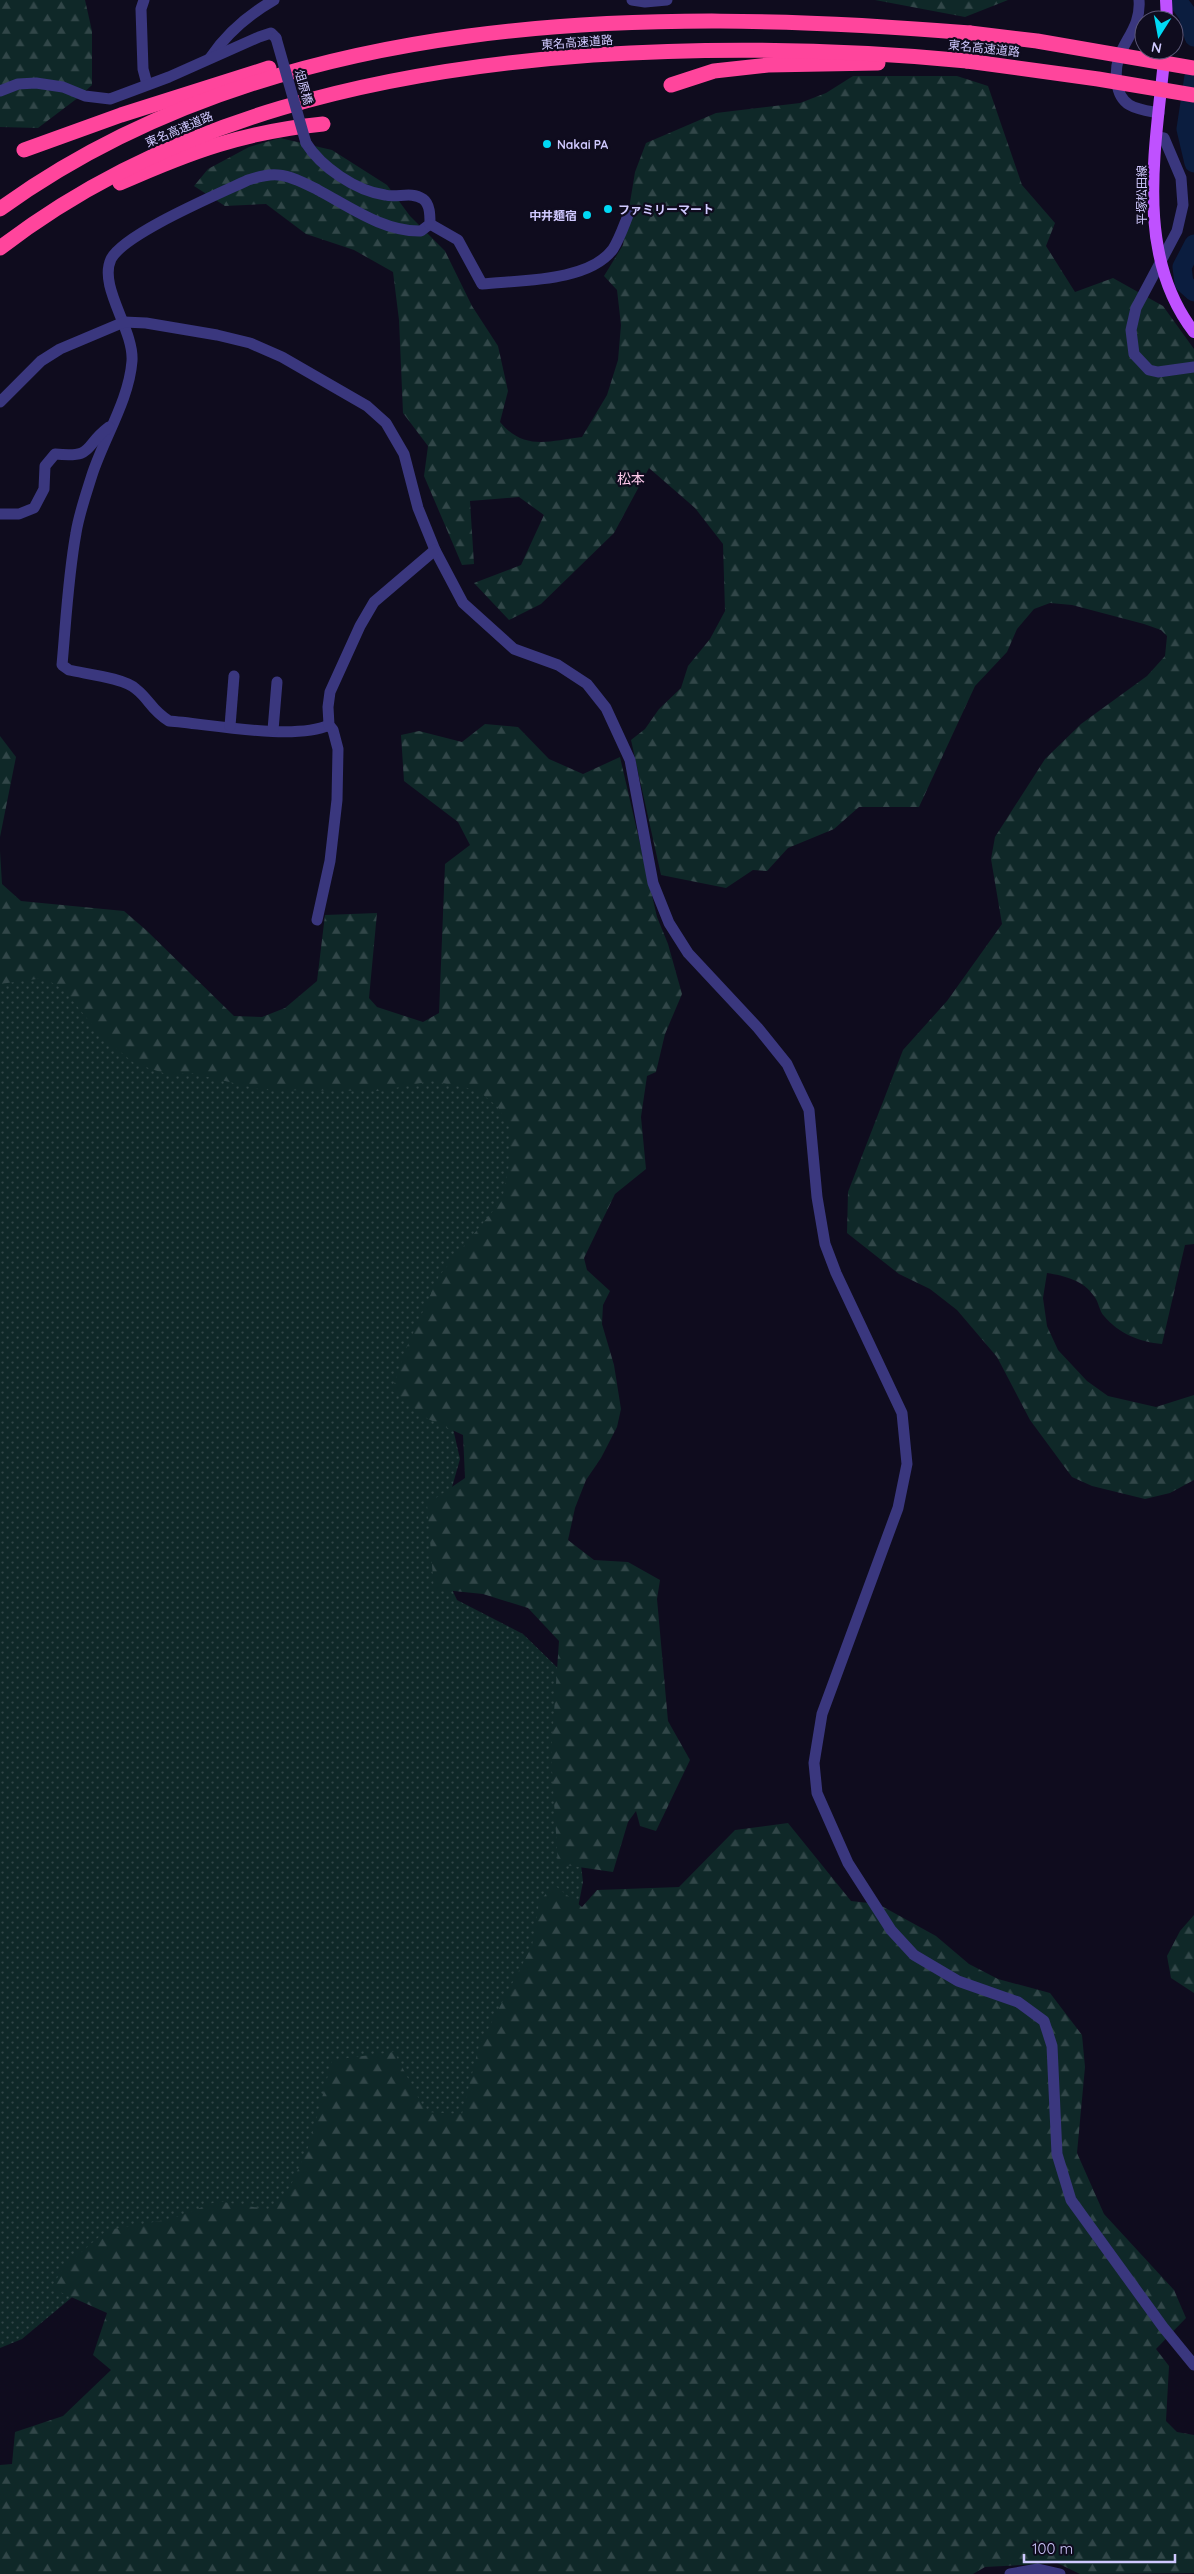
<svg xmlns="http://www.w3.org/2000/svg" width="1194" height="2574" viewBox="0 0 1194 2574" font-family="Quicksand,'Noto Sans JP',sans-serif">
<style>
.grass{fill:url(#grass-dots)}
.forest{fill:url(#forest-firs)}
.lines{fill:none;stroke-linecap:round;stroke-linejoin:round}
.river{stroke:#0b1d3f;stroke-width:19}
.minor{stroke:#3a377e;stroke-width:11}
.major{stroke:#bf51ff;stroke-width:12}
.highway{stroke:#ff459c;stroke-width:15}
.minor-bridge{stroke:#3a377e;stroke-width:11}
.highway-bridge{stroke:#ff459c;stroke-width:15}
.poi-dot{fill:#00d9f4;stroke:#0f0c1e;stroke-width:2}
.labels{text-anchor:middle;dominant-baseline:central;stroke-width:4.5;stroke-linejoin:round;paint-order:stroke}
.street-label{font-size:12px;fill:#d0c9ff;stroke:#0f0c1e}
.poi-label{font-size:12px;font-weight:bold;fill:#d0c9ff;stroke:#0f0c1e;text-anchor:start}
.neighbourhood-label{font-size:14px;fill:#ffcbec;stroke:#0f0c1e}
</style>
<defs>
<pattern id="grass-dots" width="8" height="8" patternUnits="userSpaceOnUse" patternTransform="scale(1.25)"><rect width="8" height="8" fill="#0f2828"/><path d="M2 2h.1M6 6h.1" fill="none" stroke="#314648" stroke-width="1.8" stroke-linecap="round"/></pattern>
<pattern id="forest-firs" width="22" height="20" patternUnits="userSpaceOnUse" patternTransform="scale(1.25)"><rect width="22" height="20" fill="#0f2828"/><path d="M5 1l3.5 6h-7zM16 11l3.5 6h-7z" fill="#314648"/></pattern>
</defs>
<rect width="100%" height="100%" fill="#0f0c1e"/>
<path class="grass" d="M 0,964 L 129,1002 L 480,1069 L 542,1131 L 444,1389 L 460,1459 L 434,1551 L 457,1600 L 523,1634 L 567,1677 L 569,1761 L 583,1882 L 571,1944 L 495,2098 L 290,2216 L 107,2268 L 22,2339 L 0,2348 Z"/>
<g class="forest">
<path d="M 0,0 L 85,0 L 92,31 L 92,85 L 79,97 L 38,128 L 0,127 Z"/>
<path d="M 875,0 L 1008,0 L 965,17 Z"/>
<path d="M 853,76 L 957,76 L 988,86 L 1022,185 L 1055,223 L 1046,246 L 1075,292 L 1113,278 L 1163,306 L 1194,349 L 1194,1244 L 1185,1245 L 1162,1344 C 1140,1342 1119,1334 1104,1316 C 1099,1311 1099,1302 1094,1296 C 1083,1280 1065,1276 1047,1273 L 1043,1298 L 1047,1326 L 1058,1350 L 1087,1381 L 1108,1396 L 1156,1407 L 1194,1395 L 1194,1480 L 1170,1493 L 1145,1499 L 1092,1486 L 1072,1477 L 1030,1420 L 997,1357 L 957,1310 L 930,1289 L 899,1274 L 847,1233 L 848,1192 L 903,1050 L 947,1001 L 1002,924 L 991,859 L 995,837 L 1045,759 L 1081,724 L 1147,676 L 1165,656 L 1167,636 L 1161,630 L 1144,624 L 1072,605 L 1050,603 L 1034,609 L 1017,629 L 1007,652 L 975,686 L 919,807 L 859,807 L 834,829 L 788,848 L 767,871 L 753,870 L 726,888 L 661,875 L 631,740 L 645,729 L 659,709 L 681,688 L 688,666 L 710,639 L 725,611 L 723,544 L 695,508 L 649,468 L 614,533 L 541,604 L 509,620 L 474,583 L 521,565 L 544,515 L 519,497 L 470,501 L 474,564 L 462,565 L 424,476 L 428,446 L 403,413 L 399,320 L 393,272 L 354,250 L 306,234 L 266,204 L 225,206 L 194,186 L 208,169 L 249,147 L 280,138 L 332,150 L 387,185 L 410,216 L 445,251 L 472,306 L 498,346 L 508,391 L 500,422 C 524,451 549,441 582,437 L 607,395 L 618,360 L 621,325 L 617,290 L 604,276 L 623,245 L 635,172 L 646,143 L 716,113 L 800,103 L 826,93 Z"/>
<path d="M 485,724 L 518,727 L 549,759 L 583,774 L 620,757 L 657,917 L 668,944 L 682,994 L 665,1034 L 656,1072 L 647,1076 L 641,1117 L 646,1169 L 615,1194 L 584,1258 L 587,1270 L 610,1291 L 603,1305 L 602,1324 L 614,1365 L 621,1409 L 617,1427 L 601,1458 L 586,1480 L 575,1508 L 568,1540 L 594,1560 L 628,1562 L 660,1580 L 657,1599 L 668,1721 L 690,1760 L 656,1831 L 640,1826 L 636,1811 L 628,1822 L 613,1872 L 558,1864 L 551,1755 L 559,1641 L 528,1608 L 483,1594 L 434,1589 L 427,1504 L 465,1478 L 463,1435 L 428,1419 L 392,1391 L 404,1353 L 439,1276 L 502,1200 L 510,1160 L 509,1127 L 498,1107 L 477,1090 L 432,1081 L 379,1091 L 263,1090 L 191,1073 L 169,1075 L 134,1063 L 102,1037 L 64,990 L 44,978 L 0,984 L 0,851 L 2,884 L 21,901 L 124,911 L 146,930 L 234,1016 L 262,1017 L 285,1008 L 317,981 L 325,915 L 377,913 L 369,998 L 377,1007 L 423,1022 L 439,1013 L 445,864 L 470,845 L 458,822 L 404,781 L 401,735 L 419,731 L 462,742 Z"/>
<path d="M 0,736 L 16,757 L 0,837 Z"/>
<path d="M 788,1823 L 851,1901 L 878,1904 L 936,1936 L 969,1964 L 998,1979 L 1050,1993 L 1082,2035 L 1085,2067 L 1077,2153 L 1104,2214 L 1174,2290 L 1186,2318 L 1156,2349 L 1169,2366 L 1166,2421 L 1177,2432 L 1194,2435 L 1194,2573 L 1080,2574 L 1057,2563 L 985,2567 L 973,2574 L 0,2574 L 0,2465 L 12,2464 L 15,2432 L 63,2416 L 111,2370 L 93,2355 L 107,2313 L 51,2288 L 64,2267 L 107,2230 L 171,2219 L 218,2201 L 271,2210 L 290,2187 L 310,2143 L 332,2060 L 394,2052 L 426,2112 L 462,2114 L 479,2046 L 532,1946 L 539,1903 L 553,1884 L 582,1907 L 597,1890 L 679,1887 L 735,1830 Z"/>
<path d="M 1194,1915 L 1194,1993 L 1171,1978 L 1167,1956 L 1180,1931 Z"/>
</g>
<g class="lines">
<g class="river">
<path d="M 1177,0 L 1188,15 L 1194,37"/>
<path d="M 1194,76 L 1186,129 L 1194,163"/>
<path d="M 1194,244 L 1182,267 L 1184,283 L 1194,292"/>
</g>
<g class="minor">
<path d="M 144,0 L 141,9 L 143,69 L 147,84"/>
<path d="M 632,0 L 645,2 L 667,0"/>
<path d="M 1139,0 C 1142,35 1111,46 1117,83 C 1120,108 1138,109 1159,113"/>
<path d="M 210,58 C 227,33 248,15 274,0"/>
<path d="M 0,91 L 18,84 L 36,83 L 63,87 L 85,96 L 110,99 L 169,77 L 259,37 L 271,33 L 276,38"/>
<path d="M 1157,137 L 1164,138 L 1181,178 L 1183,205 L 1177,231 L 1136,308 L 1131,330 L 1134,354 L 1149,370 L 1158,372 L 1194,367"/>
<path d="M 306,143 C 321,167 356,191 385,195 C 398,198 411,191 423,199 C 430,204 430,215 430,224 L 421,231 C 384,232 350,207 318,190 C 306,184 292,176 278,175 C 267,174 258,177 248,180 C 219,194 125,233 111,259 C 98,287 134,329 132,361 C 129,400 104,438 92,475 C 86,494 79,514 76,533 C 68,577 66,621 62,665 L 69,670 C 86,674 124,678 136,689 C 150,700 151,710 169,721 C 209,724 294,741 329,725"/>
<path d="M 430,224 L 458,240 L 482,284 C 520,280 589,282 613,249 C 620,238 624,225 629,213"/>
<path d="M 0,402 L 41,361 L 60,349 L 124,322 L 146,323 L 217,335 L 250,343 L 282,357 L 367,406 L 386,423 L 404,454 L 418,508 L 435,550 L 463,603 L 514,649 L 558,665 L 587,684 L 606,708 L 630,760 L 653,883 L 669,923 L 688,953 L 758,1028 L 787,1064 L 809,1110 L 817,1197 L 825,1244 L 836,1273 L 902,1413 L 907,1464 L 898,1508 L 822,1714 L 814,1763 L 817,1793 L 848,1863 L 891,1930 L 914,1955 L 958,1981 L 1018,2002 L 1044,2021 L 1052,2046 L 1057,2154 L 1071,2200 L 1163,2327 L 1194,2365"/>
<path d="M 0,514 L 19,514 L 34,508 L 44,489 L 45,466 L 55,454 C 96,458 82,447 109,427"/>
<path d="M 230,726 L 234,676"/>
<path d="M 273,730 L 277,682"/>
<path d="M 317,920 L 330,861 L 337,800 L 338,749 L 333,730 L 329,725 L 328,707 L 330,692 L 360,626 L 374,602 L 435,550"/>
<path d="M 1010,2574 L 1038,2569 L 1060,2574"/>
</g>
<g class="major">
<path d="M 1166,0 L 1167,20"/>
<path d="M 1165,50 C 1157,142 1132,252 1194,332"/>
</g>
<g class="highway">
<path d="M 671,85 L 714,71 L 768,65 L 878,63"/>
<path d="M 24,150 L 121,115 L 269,68"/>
<path d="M 120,183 C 192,151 244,132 323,124"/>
<path d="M 0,209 C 275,10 646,6 970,33"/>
<path d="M 0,248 C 170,117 382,70 593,55 C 718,47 842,49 967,61"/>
</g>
<path class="minor-bridge" d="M 276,38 L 306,143"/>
<g class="highway-bridge">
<path d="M 970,33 L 1037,41 L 1194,68"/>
<path d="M 967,61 L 1098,79 L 1194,95"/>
</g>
</g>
<g class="poi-dot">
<circle cx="547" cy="144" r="5"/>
<circle cx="608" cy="209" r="5"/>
<circle cx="587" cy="215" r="5"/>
</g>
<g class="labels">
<g class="street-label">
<text transform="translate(577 42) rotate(-4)">東名高速道路</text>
<text transform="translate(984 48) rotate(6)">東名高速道路</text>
<text transform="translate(304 87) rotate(74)">俎原橋</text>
<text transform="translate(179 129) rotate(-23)">東名高速道路</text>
<text transform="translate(1141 195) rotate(-90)">平塚松田線</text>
</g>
<g class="poi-label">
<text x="557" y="144">Nakai PA</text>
<text x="618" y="209">ファミリーマート</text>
<text x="577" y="215" text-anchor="end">中井麺宿</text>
</g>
<g class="neighbourhood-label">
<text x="631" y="479">松本</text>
</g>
</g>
<g transform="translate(1159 35) rotate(191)"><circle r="24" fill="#0f0c1e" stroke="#5c5878"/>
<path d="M0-4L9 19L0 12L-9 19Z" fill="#00d9f4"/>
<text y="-8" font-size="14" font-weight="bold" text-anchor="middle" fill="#d0c9ff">N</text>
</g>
<path d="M1024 2554v8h151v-8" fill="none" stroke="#d0c9ff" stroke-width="2.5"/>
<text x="1032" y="2554" font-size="15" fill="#d0c9ff" stroke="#0f0c1e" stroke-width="4" paint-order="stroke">100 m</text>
</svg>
